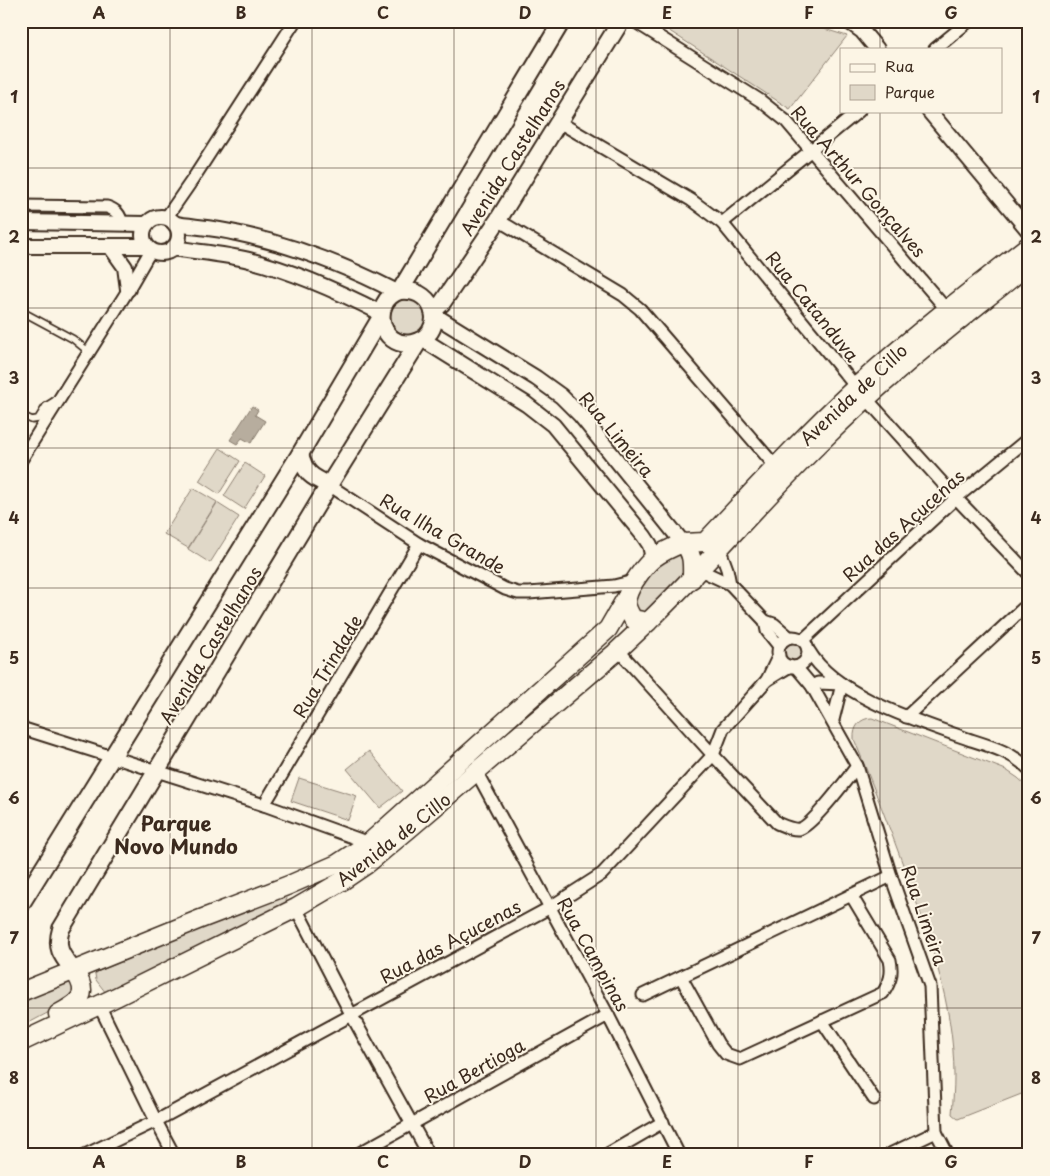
<svg xmlns="http://www.w3.org/2000/svg" width="1050" height="1176" viewBox="0 0 1050 1176" font-family="'Playpen Sans',sans-serif">
<style>
.green{fill:#e0d8c8;stroke:#8e8173}
.water{fill:#b7ad9e;stroke:#85796b}
.lines{fill:none;stroke-linecap:round;stroke-linejoin:round}
.service-casing{stroke:#3b2a1e;stroke-width:9}
.minor-casing{stroke:#3b2a1e;stroke-width:15}
.tertiary-casing{stroke:#3b2a1e;stroke-width:18}
.secondary-casing{stroke:#3b2a1e;stroke-width:20}
.primary-casing{stroke:#3b2a1e;stroke-width:21}
.service{stroke:#fcf5e5;stroke-width:5.5}
.minor{stroke:#fcf5e5;stroke-width:11}
.tertiary{stroke:#fcf5e5;stroke-width:14}
.secondary{stroke:#fcf5e5;stroke-width:16}
.primary{stroke:#fcf5e5;stroke-width:18}
.grid{fill:none;stroke:#3b2a1e;stroke-width:1;stroke-opacity:0.55}
.labels{text-anchor:middle;dominant-baseline:central;stroke-width:4;stroke-linejoin:round;paint-order:stroke}
.street-label{font-size:18px;fill:#3b2a1e;stroke:#fcf5e5}
.quarter-label{font-size:20px;font-weight:bold;fill:#3b2a1e;stroke:#fcf5e5}
.neatline{fill:none;stroke:#3b2a1e;stroke-width:2}
.grid-label{font-size:16px;text-anchor:middle;font-weight:bold;fill:#3b2a1e}
</style>
<rect width="100%" height="100%" fill="#fcf5e5"/>
<filter id="ink" filterUnits="userSpaceOnUse"><feTurbulence type="fractalNoise" baseFrequency=".02" numOctaves="2"/><feDisplacementMap in="SourceGraphic" scale="10" xChannelSelector="R" yChannelSelector="G"/><feConvolveMatrix kernelMatrix="1 2 1 2 8 2 1 2 1" color-interpolation-filters="sRGB"/></filter>
<g filter="url(#ink)">
<g class="green">
<path d="M 654,21 L 799,21 L 847,36 L 790,109 Z"/>
<circle cx="408" cy="317" r="18"/>
<path d="M 220,448 L 240,461 L 219,494 L 199,481 Z"/>
<path d="M 245,463 L 265,476 L 244,509 L 224,496 Z"/>
<path d="M 193,488 L 217,502 L 188,548 L 164,534 Z"/>
<path d="M 217,503 L 239,517 L 210,563 L 188,549 Z"/>
<path d="M 676,553 L 681,555 L 688,561 L 685,575 L 645,612 L 638,612 L 632,605 C 640,575 651,570 676,553 Z"/>
<circle cx="793" cy="651" r="11"/>
<path d="M 872,718 L 1006,770 L 1018,778 L 1029,788 L 1029,1091 L 958,1119 L 952,1114 C 953,1101 954,1088 954,1076 C 954,1004 929,937 905,870 C 889,826 872,783 854,739 C 853,727 860,718 872,718 Z"/>
<path d="M 369,751 L 402,791 L 380,808 L 347,769 Z"/>
<path d="M 299,778 L 357,796 L 348,820 L 291,801 Z"/>
<path d="M 285,894 L 288,896 L 285,903 L 106,993 L 96,980 L 95,974 L 99,971 Z"/>
<path d="M 67,980 L 73,985 L 76,992 L 68,1002 L 21,1027 L 21,997 Z"/>
</g>
<path class="water" d="M 252,406 L 258,410 L 255,415 L 265,421 L 251,443 L 242,438 L 237,444 L 230,440 Z"/>
<g class="lines">
<g class="service-casing">
<g id="service">
<path d="M 21,311 L 73,339 L 89,352"/>
<path d="M 21,415 L 32,420 L 38,419 L 46,406 L 54,401"/>
</g>
</g>
<g class="minor-casing">
<g id="minor">
<path d="M 634,21 L 761,101 L 786,121 L 947,310"/>
<path d="M 935,49 L 969,21"/>
<path d="M 559,122 L 691,200 L 722,223 L 856,387 L 956,498 L 1029,574"/>
<path d="M 21,206 L 107,207 C 116,210 120,214 122,224"/>
<path d="M 166,218 L 193,179 L 295,21"/>
<path d="M 498,220 L 623,295 L 640,309 L 776,467"/>
<path d="M 722,223 L 859,111"/>
<path d="M 21,460 L 125,295 L 151,250"/>
<path d="M 329,485 L 419,544 L 505,589 L 518,593 L 529,593 L 614,586 L 634,581"/>
<path d="M 720,550 L 727,569 L 730,584"/>
<path d="M 700,570 L 730,584 L 765,621 L 774,624 L 789,637"/>
<path d="M 765,621 L 767,631 L 779,646"/>
<circle cx="793" cy="652" r="15"/>
<path d="M 803,640 L 956,498 L 1029,438"/>
<path d="M 618,650 L 713,755 L 777,823 C 784,826 792,830 799,829 C 811,827 848,778 857,766"/>
<path d="M 809,651 C 835,696 920,722 968,739 C 990,746 1012,752 1029,769"/>
<path d="M 779,655 L 767,680 L 790,666"/>
<path d="M 796,667 L 812,686 L 857,766 L 891,876 L 930,986 L 936,1132 L 948,1155"/>
<path d="M 812,686 L 818,683 L 842,684"/>
<path d="M 906,717 L 1029,603"/>
<path d="M 833,720 L 842,684"/>
<path d="M 21,728 L 264,805 L 369,843"/>
<path d="M 476,771 L 608,1015 L 679,1155"/>
<path d="M 264,805 L 419,544"/>
<path d="M 296,908 L 351,1014 L 429,1155"/>
<path d="M 681,977 L 718,1044 L 726,1054 L 740,1059 L 883,993 C 890,982 893,974 890,960 L 851,895"/>
<path d="M 643,995 L 891,876"/>
<path d="M 99,1005 L 156,1121 L 174,1155"/>
<path d="M 822,1021 L 874,1099"/>
<path d="M 85,1155 L 156,1121 L 549,908 L 602,874 L 713,755 L 723,729 L 767,680"/>
<path d="M 356,1155 L 608,1015"/>
<path d="M 606,1155 L 663,1122"/>
<path d="M 888,1155 L 936,1132"/>
</g>
</g>
<g class="tertiary-casing">
<g id="tertiary">
<path d="M 848,21 L 862,31 L 877,49"/>
<path d="M 929,111 L 1029,231"/>
<circle cx="161" cy="235" r="18"/>
<path d="M 21,222 L 146,224"/>
<path d="M 175,224 C 195,227 216,228 236,233 C 293,245 345,265 397,292"/>
<path d="M 21,246 L 146,246"/>
<path d="M 110,246 L 125,267 L 128,289"/>
<path d="M 173,248 C 198,252 225,254 249,260 C 296,272 338,291 381,313"/>
<path d="M 434,315 L 536,378 L 561,396 L 581,416 L 683,543"/>
<path d="M 422,339 L 526,404 L 553,425 L 644,536 L 650,545 L 653,559"/>
</g>
</g>
<g class="secondary-casing">
<g id="secondary">
<path d="M 400,291 C 438,287 447,336 412,343 C 380,349 369,301 400,291 L 562,21"/>
<path d="M 433,311 L 442,303 L 498,220 L 621,21"/>
<path d="M 300,454 C 305,473 311,477 329,485"/>
<path d="M 21,904 L 300,454 L 381,317"/>
<path d="M 74,971 C 62,956 55,949 61,929 L 329,485 L 419,341"/>
</g>
</g>
<g class="primary-casing">
<g id="primary">
<path d="M 683,543 L 705,542 C 754,490 803,436 856,387 C 911,337 970,291 1029,245"/>
<path d="M 692,579 C 692,565 694,554 683,543 C 673,547 663,551 654,558 C 645,565 630,585 627,597 C 624,605 629,612 633,619 L 648,622 C 709,563 763,498 824,439 C 887,375 959,321 1029,264"/>
<path d="M 21,992 L 198,920 L 289,885 L 337,864 L 369,843 L 608,629 L 626,598"/>
<path d="M 58,1014 C 79,1003 91,995 74,971"/>
<path d="M 21,1042 L 114,998 L 296,908 L 342,881 L 367,864 L 410,828 L 615,653 L 648,622"/>
</g>
</g>
<use href="#service" class="service"/>
<use href="#minor" class="minor"/>
<use href="#tertiary" class="tertiary"/>
<use href="#secondary" class="secondary"/>
<use href="#primary" class="primary"/>
</g>
</g>
<path class="grid" d="M 170,21 L 170,1155M 312,21 L 312,1155M 454,21 L 454,1155M 596,21 L 596,1155M 738,21 L 738,1155M 880,21 L 880,49M 880,111 L 880,1155M 21,168 L 1029,168M 21,308 L 1029,308M 21,448 L 1029,448M 21,588 L 1029,588M 21,728 L 1029,728M 21,868 L 1029,868M 21,1008 L 1029,1008"/>
<g class="labels">
<g class="street-label">
<text transform="translate(512 157) rotate(-58)">Avenida Castelhanos</text>
<text transform="translate(859 181) rotate(49)">Rua Arthur Gonçalves</text>
<text transform="translate(813 306) rotate(51)">Rua Catanduva</text>
<text transform="translate(853 394) rotate(-43)">Avenida de Cillo</text>
<text transform="translate(617 434) rotate(50)">Rua Limeira</text>
<text transform="translate(903 525) rotate(-42)">Rua das Açucenas</text>
<text transform="translate(443 533) rotate(30)">Rua Ilha Grande</text>
<text transform="translate(210 645) rotate(-59)">Avenida Castelhanos</text>
<text transform="translate(327 666) rotate(-59)">Rua Trindade</text>
<text transform="translate(393 839) rotate(-38)">Avenida de Cillo</text>
<text transform="translate(925 915) rotate(71)">Rua Limeira</text>
<text transform="translate(450 941) rotate(-28)">Rua das Açucenas</text>
<text transform="translate(594 954) rotate(61)">Rua Campinas</text>
<text transform="translate(474 1070) rotate(-29)">Rua Bertioga</text>
</g>
<g class="quarter-label">
<text x="176" y="823">Parque<tspan x="176" dy="23">Novo Mundo</tspan></text>
</g>
</g>
<rect width="1050" height="1176" fill="none" stroke="#fcf5e5" stroke-width="55"/>
<rect x="840" y="48" width="162" height="65" fill="#fcf5e5" stroke="#afa495"/>
<rect x="850" y="64" width="25" height="8" fill="#fcf5e5" stroke="#afa495"/>
<text x="885" y="72" font-size="15" fill="#3b2a1e">Rua</text>
<rect x="850" y="85" width="25" height="15" fill="#e0d8c8" stroke="#afa495"/>
<text x="885" y="98" font-size="15" fill="#3b2a1e">Parque</text>
<rect x="28" y="28" width="994" height="1120" class="neatline"/>
<g class="grid-label">
<text x="99" y="19">A</text>
<text x="241" y="19">B</text>
<text x="383" y="19">C</text>
<text x="525" y="19">D</text>
<text x="667" y="19">E</text>
<text x="809" y="19">F</text>
<text x="951" y="19">G</text>
<text x="14" y="103">1</text>
<text x="1036" y="103">1</text>
<text x="14" y="243">2</text>
<text x="1036" y="243">2</text>
<text x="14" y="384">3</text>
<text x="1036" y="384">3</text>
<text x="14" y="524">4</text>
<text x="1036" y="524">4</text>
<text x="14" y="664">5</text>
<text x="1036" y="664">5</text>
<text x="14" y="804">6</text>
<text x="1036" y="804">6</text>
<text x="14" y="944">7</text>
<text x="1036" y="944">7</text>
<text x="14" y="1084">8</text>
<text x="1036" y="1084">8</text>
<text x="99" y="1168">A</text>
<text x="241" y="1168">B</text>
<text x="383" y="1168">C</text>
<text x="525" y="1168">D</text>
<text x="667" y="1168">E</text>
<text x="809" y="1168">F</text>
<text x="951" y="1168">G</text>
</g>
</svg>
